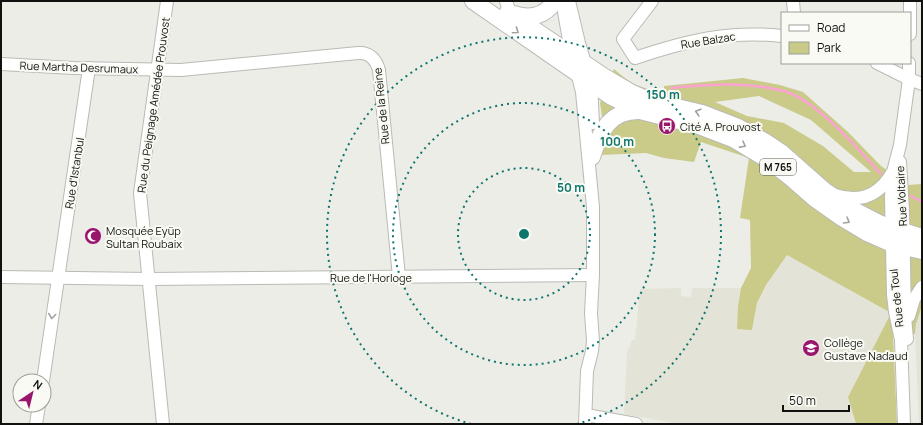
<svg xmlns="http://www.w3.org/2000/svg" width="923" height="425" viewBox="0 0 923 425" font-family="Manrope,sans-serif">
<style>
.built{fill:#e3e4d7}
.green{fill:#cacb89;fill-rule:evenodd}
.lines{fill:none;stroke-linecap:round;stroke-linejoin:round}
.stream{stroke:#fca2d3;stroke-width:2.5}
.minor-casing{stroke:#babab5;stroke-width:14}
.major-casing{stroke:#babab5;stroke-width:18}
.minor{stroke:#fff;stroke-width:12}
.major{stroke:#fff;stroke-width:16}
.oneway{stroke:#a0a09f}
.ring{fill:none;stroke:#0f766e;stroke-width:2;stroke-dasharray:2 4}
.labels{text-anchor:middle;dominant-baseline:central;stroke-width:4;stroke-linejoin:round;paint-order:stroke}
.shield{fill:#fafaf5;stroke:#575754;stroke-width:1}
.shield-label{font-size:10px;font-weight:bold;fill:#11110f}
.street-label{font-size:11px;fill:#11110f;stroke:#fafaf5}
.poi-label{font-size:11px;fill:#11110f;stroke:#fafaf5;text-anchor:start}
.centre{fill:#0f766e;stroke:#fafaf5;stroke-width:2}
.ring-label{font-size:12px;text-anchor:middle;font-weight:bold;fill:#0f766e;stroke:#fafaf5;stroke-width:4;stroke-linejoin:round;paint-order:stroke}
</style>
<rect width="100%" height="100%" fill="#edede8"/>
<g class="built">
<path d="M 787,254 L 891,313 L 848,397 L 856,424 L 679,424 L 624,414 L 627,352 L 632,340 L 635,340 L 640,289 L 681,288 L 681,296 L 691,297 L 692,288 L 741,288 L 738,306 L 752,330 L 757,303 L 766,285 Z"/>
<path d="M 922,306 L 922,424 L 919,424 L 915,334 L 916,324 Z"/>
</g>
<path class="green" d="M 614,69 C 631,84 641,90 664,90 L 664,86 L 743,78 L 780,85 L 803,92 L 848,132 L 881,166 L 908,185 L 922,184 L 922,306 L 916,324 L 915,334 L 893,334 L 897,424 L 856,424 L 848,397 L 891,313 L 787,255 L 766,285 L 757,303 L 752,330 L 737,329 L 738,306 L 741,288 L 751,268 L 750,220 L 740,218 L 749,158 L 701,142 L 694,162 L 664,158 L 646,153 L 602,155 L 605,136 L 600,103 ZM 759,96 L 811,120 L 871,172 L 854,172 L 823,146 L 784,123 L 747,116 L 715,102 Z"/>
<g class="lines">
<g class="stream">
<path d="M 671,88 C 704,85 736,82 769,88 C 775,89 781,90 787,92 C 819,103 858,149 881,174"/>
<path d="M 911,196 L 922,202"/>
</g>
<g class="minor-casing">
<g id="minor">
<path d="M 506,1 L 510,13"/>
<path d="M 562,1 L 569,40 L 582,92 L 593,207 L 593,275 L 591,313 L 593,341 L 592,351 L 587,371 L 585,424"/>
<path d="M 569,1 L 579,43 L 591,84 L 593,123"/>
<path d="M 652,1 L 623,39 L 635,58 C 686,41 728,30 782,36"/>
<path d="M 793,1 L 794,13"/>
<path d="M 910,34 L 910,1"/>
<path d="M 877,63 L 909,79 L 922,84"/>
<path d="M 1,64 L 74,68 L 181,70 L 358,53 C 369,52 376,59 379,70 L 399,277"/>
<path d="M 900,162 L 903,211 L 905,317 L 907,339"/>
<path d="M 835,195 C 860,203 879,196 892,173"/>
<path d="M 1,277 L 149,279 L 593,275"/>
<path d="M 909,316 L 914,299 L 922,287"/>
<path d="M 43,381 L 89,68"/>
<path d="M 586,415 L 636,424"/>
<path d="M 36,424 L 39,405"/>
<path d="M 163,424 L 140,193 L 167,1"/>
<path d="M 904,424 L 901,340 L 895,312 L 893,294 L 891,197 L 893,172 L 900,145 L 909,79 L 909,63"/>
</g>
</g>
<g class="major-casing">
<g id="major">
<path d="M 473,1 L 610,96 L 640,111 L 699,126 L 733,139 L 768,160 L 791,178 L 815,199 L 842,218 L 867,233 L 892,244 L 922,251"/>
<path d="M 508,12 L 603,76 L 630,92 L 651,101 L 702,113 L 738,127 L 764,141 L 782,153 L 825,191 L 852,209 L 881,224 L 922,237"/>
<path d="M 514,14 C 531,20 545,16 555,1"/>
<path d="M 592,157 C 600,132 609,110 640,111"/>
</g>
</g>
<use href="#minor" class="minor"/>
<use href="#major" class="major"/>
</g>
<defs><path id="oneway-chevron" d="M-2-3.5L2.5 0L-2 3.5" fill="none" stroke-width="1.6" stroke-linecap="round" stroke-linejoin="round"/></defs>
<g class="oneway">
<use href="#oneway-chevron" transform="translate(516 31) rotate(35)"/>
<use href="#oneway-chevron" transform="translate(698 112) rotate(-164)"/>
<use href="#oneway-chevron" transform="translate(743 145) rotate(29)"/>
<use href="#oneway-chevron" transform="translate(847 221) rotate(30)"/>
<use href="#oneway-chevron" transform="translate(52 316) rotate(98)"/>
</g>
<g class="ring">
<circle cx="524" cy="234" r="66"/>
<circle cx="524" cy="234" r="131"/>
<path d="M471 424A197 197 0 1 1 577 424"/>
</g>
<defs>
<g id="bus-disc" transform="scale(0.9)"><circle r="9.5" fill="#98166c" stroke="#fafaf5"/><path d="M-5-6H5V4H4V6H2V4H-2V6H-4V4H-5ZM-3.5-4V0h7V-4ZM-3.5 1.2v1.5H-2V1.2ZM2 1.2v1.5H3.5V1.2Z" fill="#fff"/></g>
<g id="mosque-disc" transform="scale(0.9)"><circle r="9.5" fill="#98166c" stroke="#fafaf5"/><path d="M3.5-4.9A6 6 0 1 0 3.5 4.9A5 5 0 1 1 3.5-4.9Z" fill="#fff"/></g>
<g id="school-disc" transform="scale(0.9)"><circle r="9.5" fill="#98166c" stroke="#fafaf5"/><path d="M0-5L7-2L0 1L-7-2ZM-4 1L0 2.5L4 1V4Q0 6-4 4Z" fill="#fff"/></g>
</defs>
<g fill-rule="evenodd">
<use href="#bus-disc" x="667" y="126"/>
<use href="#mosque-disc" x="93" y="236"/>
<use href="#school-disc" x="811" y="348"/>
</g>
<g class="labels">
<rect class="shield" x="760" y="159" width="36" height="16" rx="3"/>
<g class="shield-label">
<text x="778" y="167">M 765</text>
</g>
<g class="street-label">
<text transform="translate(708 40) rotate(-9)">Rue Balzac</text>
<text transform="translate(79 67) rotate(2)">Rue Martha Desrumaux</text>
<text transform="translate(153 105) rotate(-82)">Rue du Peignage Amédée Prouvost</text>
<text transform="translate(381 106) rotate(-96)">Rue de la Reine</text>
<text transform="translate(74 173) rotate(-81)">Rue d'Istanbul</text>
<text transform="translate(901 196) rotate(-93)">Rue Voltaire</text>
<text x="371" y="277">Rue de l'Horloge</text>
<text transform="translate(896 298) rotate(-96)">Rue de Toul</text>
</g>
<g class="poi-label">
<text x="680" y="126">Cité A. Prouvost</text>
<text x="106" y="230">Mosquée Eyüp<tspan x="106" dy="13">Sultan Roubaix</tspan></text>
<text x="824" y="342">Collège<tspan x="824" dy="13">Gustave Nadaud</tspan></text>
</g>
</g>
<circle cx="524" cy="234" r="6" class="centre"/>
<g class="ring-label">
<text x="663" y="99">150 m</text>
<text x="617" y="146">100 m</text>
<text x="571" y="192">50 m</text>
</g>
<rect width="923" height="425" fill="none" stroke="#11110f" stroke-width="4"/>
<rect x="781" y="12" width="130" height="52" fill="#fafaf5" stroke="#9d9d99"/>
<rect x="789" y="25" width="20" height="6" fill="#ffffff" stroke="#9d9d99"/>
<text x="817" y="32" font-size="12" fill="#11110f">Road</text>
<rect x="789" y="42" width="20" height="12" fill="#cacb89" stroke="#9d9d99"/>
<text x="817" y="52" font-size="12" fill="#11110f">Park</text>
<g transform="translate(32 393) rotate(35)"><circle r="19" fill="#fafaf5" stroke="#9d9d99"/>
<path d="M0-3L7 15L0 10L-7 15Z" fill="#98166c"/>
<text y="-6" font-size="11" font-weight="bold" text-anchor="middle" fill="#11110f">N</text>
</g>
<path d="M783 405v6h66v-6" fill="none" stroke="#11110f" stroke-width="2"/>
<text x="789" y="405" font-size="12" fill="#11110f" stroke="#fafaf5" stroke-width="3" paint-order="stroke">50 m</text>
</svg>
